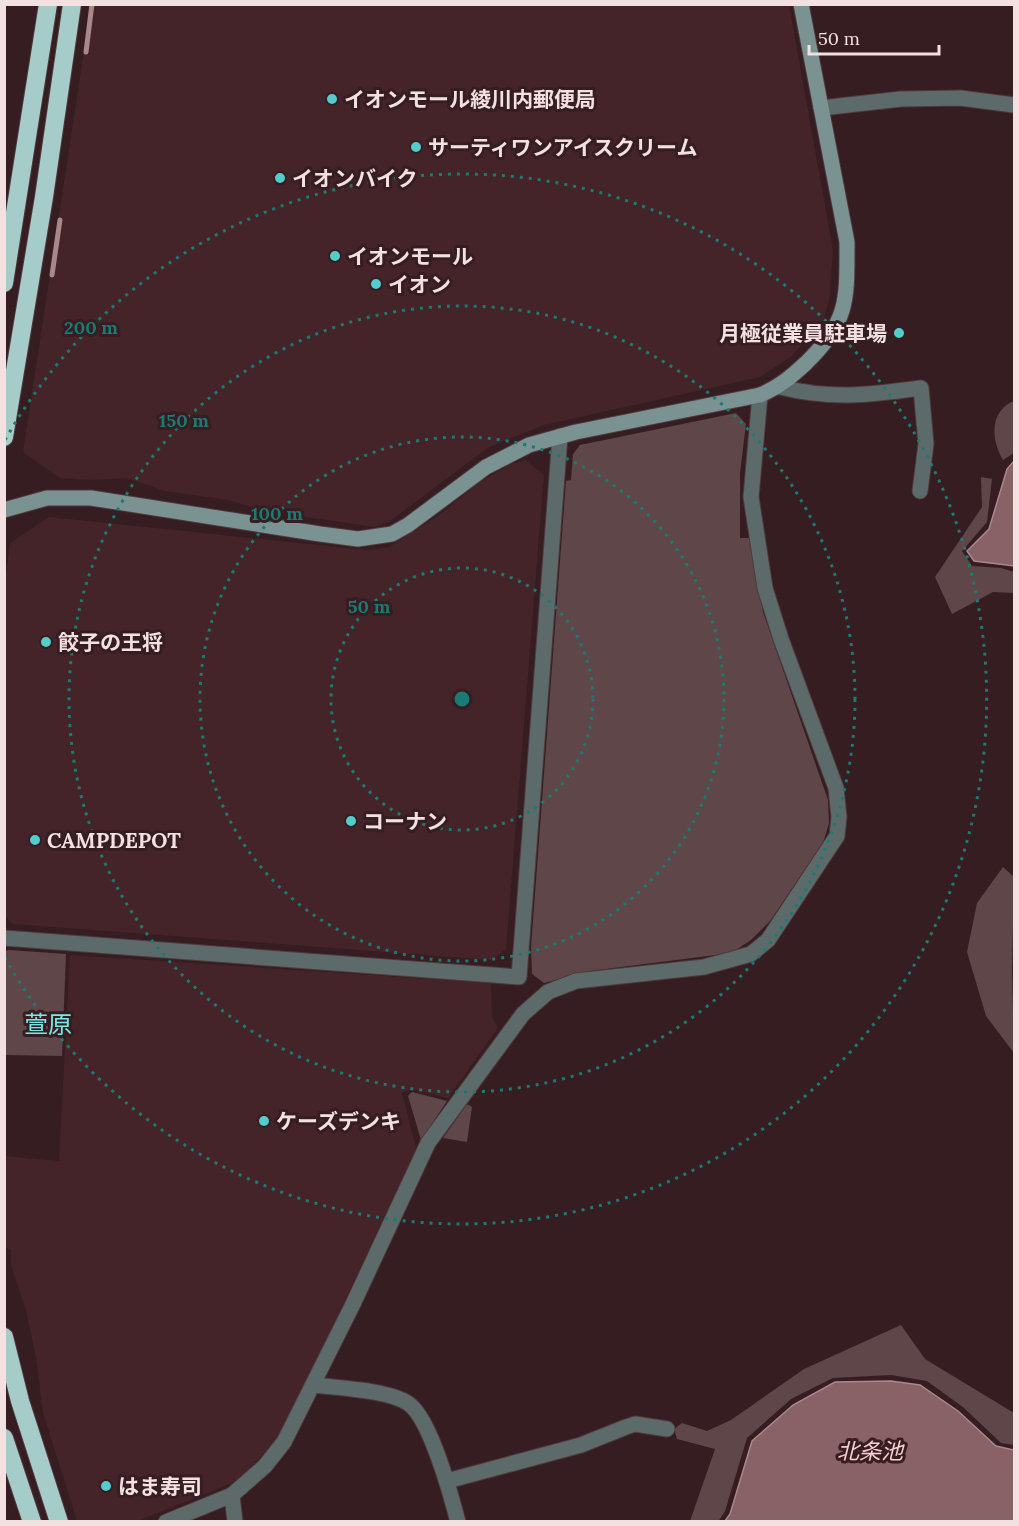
<svg xmlns="http://www.w3.org/2000/svg" width="1019" height="1526" viewBox="0 0 1019 1526" font-family="Lora,'Noto Sans JP',serif">
<style>
.built{fill:#442428}
.green{fill:#5e4649}
.water{fill:#886266;stroke:#a8888b;stroke-width:1.5}
.lines{fill:none;stroke-linecap:round;stroke-linejoin:round}
.stream{stroke:#a8888b;stroke-width:5}
.street-casing{stroke:#50383c;stroke-width:17}
.secondary-casing{stroke:#50383c;stroke-width:17}
.highway-casing{stroke:#50383c;stroke-width:20}
.street{stroke:#5c6b6a;stroke-width:15}
.secondary{stroke:#7a9291;stroke-width:15}
.highway{stroke:#a6ccca;stroke-width:18}
.ring{fill:none;stroke:#1a7b74;stroke-width:3;stroke-dasharray:3 6}
.poi-dot{fill:#53cdcb;stroke:#361d21;stroke-width:2}
.labels{text-anchor:middle;dominant-baseline:central;stroke-width:6;stroke-linejoin:round;paint-order:stroke}
.poi-label{font-size:21px;font-weight:bold;fill:#f3e1e2;stroke:#361d21;text-anchor:start}
.water-label{font-size:22px;font-style:italic;fill:#f7cdd1;stroke:#361d21}
.quarter-label{font-size:24px;fill:#7be7e4;stroke:#361d21}
.centre{fill:#1a7b74;stroke:#361d21;stroke-width:3}
.ring-label{font-size:18px;text-anchor:middle;font-weight:bold;fill:#1a7b74;stroke:#361d21;stroke-width:6;stroke-linejoin:round;paint-order:stroke}
</style>
<rect width="100%" height="100%" fill="#361d21"/>
<g class="built">
<path d="M 91,5 L 789,5 L 833,250 L 829,301 L 823,322 L 792,356 L 760,377 L 544,425 L 489,447 L 390,521 L 375,527 L 269,512 L 228,500 L 165,491 L 127,478 L 91,480 L 60,478 L 23,452 Z"/>
<path d="M 525,460 L 544,475 L 506,949 L 492,960 L 13,924 L 4,915 L 4,592 L 10,543 L 49,517 L 366,550 L 389,547 L 438,516 L 480,482 L 509,465 Z"/>
<path d="M 70,955 L 491,983 L 492,1017 L 498,1028 L 448,1098 L 412,1089 L 402,1093 L 416,1149 L 292,1413 L 274,1444 L 235,1482 L 137,1521 L 77,1521 L 43,1413 L 36,1357 L 26,1310 L 11,1265 L 11,1249 L 5,1248 L 4,1156 L 59,1161 Z"/>
</g>
<g class="green">
<path d="M 1014,401 L 1014,453 L 1003,460 C 991,440 989,411 1014,401 Z"/>
<path d="M 736,413 L 746,424 L 740,473 L 740,538 L 750,538 L 763,612 L 828,800 L 829,823 L 823,843 L 770,921 L 751,940 L 731,953 L 590,971 L 544,983 L 532,974 L 531,947 L 566,481 L 571,480 L 573,454 L 580,445 Z"/>
<path d="M 981,477 L 992,479 L 987,522 L 962,551 L 972,566 L 1001,568 L 1014,572 L 1014,593 L 993,592 L 952,614 L 935,577 L 982,507 Z"/>
<path d="M 1003,867 L 1014,877 L 1012,971 L 1014,1053 L 986,1016 L 967,952 L 977,903 Z"/>
<path d="M 9,950 L 66,954 L 62,1056 L 5,1055 L 4,951 Z"/>
<path d="M 412,1092 L 447,1101 L 421,1140 L 408,1096 Z"/>
<path d="M 467,1104 L 472,1107 L 467,1142 L 443,1138 Z"/>
<path d="M 901,1325 L 925,1359 L 1014,1413 L 1014,1445 L 1001,1443 L 964,1408 L 927,1381 L 891,1375 L 833,1378 L 791,1399 L 747,1438 L 725,1511 L 718,1522 L 690,1521 L 715,1449 L 677,1439 L 674,1429 L 682,1423 L 707,1431 L 731,1420 L 804,1369 Z"/>
</g>
<g class="water">
<path d="M 1014,461 L 1014,566 L 974,561 L 967,551 L 989,529 L 1007,469 Z"/>
<path d="M 891,1381 L 920,1385 L 958,1411 L 996,1446 L 1014,1450 L 1014,1521 L 725,1521 L 730,1514 L 752,1441 L 793,1405 L 835,1382 Z"/>
</g>
<g class="lines">
<g class="stream">
<path d="M 86,52 L 92,4"/>
<path d="M 52,275 L 60,220"/>
</g>
<g class="street-casing">
<g id="street">
<path d="M 821,108 L 901,99 L 960,98 L 1014,105"/>
<path d="M 780,387 C 832,400 869,395 921,388 L 926,444 L 920,491"/>
<path d="M 4,938 L 519,977 L 560,436"/>
<path d="M 314,1385 C 337,1388 390,1390 409,1404 C 430,1419 451,1495 458,1522"/>
<path d="M 447,1481 L 581,1445 L 626,1427 L 635,1424 L 667,1429"/>
<path d="M 232,1495 L 235,1522"/>
<path d="M 166,1522 L 232,1495 L 265,1466 L 284,1442 L 353,1304 L 428,1143 L 523,1014 L 548,992 L 576,981 L 704,967 L 751,954 L 768,940 L 837,836 L 839,817 L 836,788 L 781,639 L 765,588 L 751,497 L 760,395"/>
</g>
</g>
<g class="secondary-casing">
<path id="secondary" d="M 4,510 L 47,498 L 91,498 L 320,534 L 358,539 L 392,534 L 408,525 L 486,467 L 529,445 L 576,432 L 760,395 C 779,387 791,377 806,363 C 849,321 847,300 847,242 L 801,4"/>
</g>
<g class="highway-casing">
<g id="highway">
<path d="M 4,283 L 48,4"/>
<path d="M 4,437 L 44,197 L 72,4"/>
<path d="M 4,1337 L 20,1401 L 59,1522"/>
<path d="M 4,1438 L 32,1522"/>
</g>
</g>
<use href="#street" class="street"/>
<use href="#secondary" class="secondary"/>
<use href="#highway" class="highway"/>
</g>
<g class="ring">
<circle cx="462" cy="699" r="131"/>
<circle cx="462" cy="699" r="262"/>
<circle cx="462" cy="699" r="393"/>
<path d="M5 440A525 525 0 1 1 5 958"/>
</g>
<g class="poi-dot">
<circle cx="332" cy="99" r="6"/>
<circle cx="416" cy="147" r="6"/>
<circle cx="280" cy="178" r="6"/>
<circle cx="335" cy="256" r="6"/>
<circle cx="376" cy="284" r="6"/>
<circle cx="899" cy="333" r="6"/>
<circle cx="46" cy="642" r="6"/>
<circle cx="351" cy="821" r="6"/>
<circle cx="35" cy="840" r="6"/>
<circle cx="264" cy="1121" r="6"/>
<circle cx="106" cy="1486" r="6"/>
</g>
<g class="labels">
<g class="poi-label">
<text x="344" y="99">イオンモール綾川内郵便局</text>
<text x="428" y="147">サーティワンアイスクリーム</text>
<text x="292" y="178">イオンバイク</text>
<text x="347" y="256">イオンモール</text>
<text x="388" y="284">イオン</text>
<text x="887" y="333" text-anchor="end">月極従業員駐車場</text>
<text x="58" y="642">餃子の王将</text>
<text x="363" y="821">コーナン</text>
<text x="47" y="840">CAMPDEPOT</text>
<text x="276" y="1121">ケーズデンキ</text>
<text x="118" y="1486">はま寿司</text>
</g>
<g class="water-label">
<text x="870" y="1451">北条池</text>
</g>
<g class="quarter-label">
<text x="48" y="1024">萱原</text>
</g>
</g>
<circle cx="462" cy="699" r="9" class="centre"/>
<g class="ring-label">
<text x="91" y="334">200 m</text>
<text x="184" y="427">150 m</text>
<text x="277" y="520">100 m</text>
<text x="369" y="613">50 m</text>
</g>
<rect width="1019" height="1526" fill="none" stroke="#f3e1e2" stroke-width="12"/>
<path d="M809 45v9h130v-9" fill="none" stroke="#f3e1e2" stroke-width="3"/>
<text x="818" y="45" font-size="18" fill="#f3e1e2" stroke="#361d21" stroke-width="4.5" paint-order="stroke">50 m</text>
</svg>
